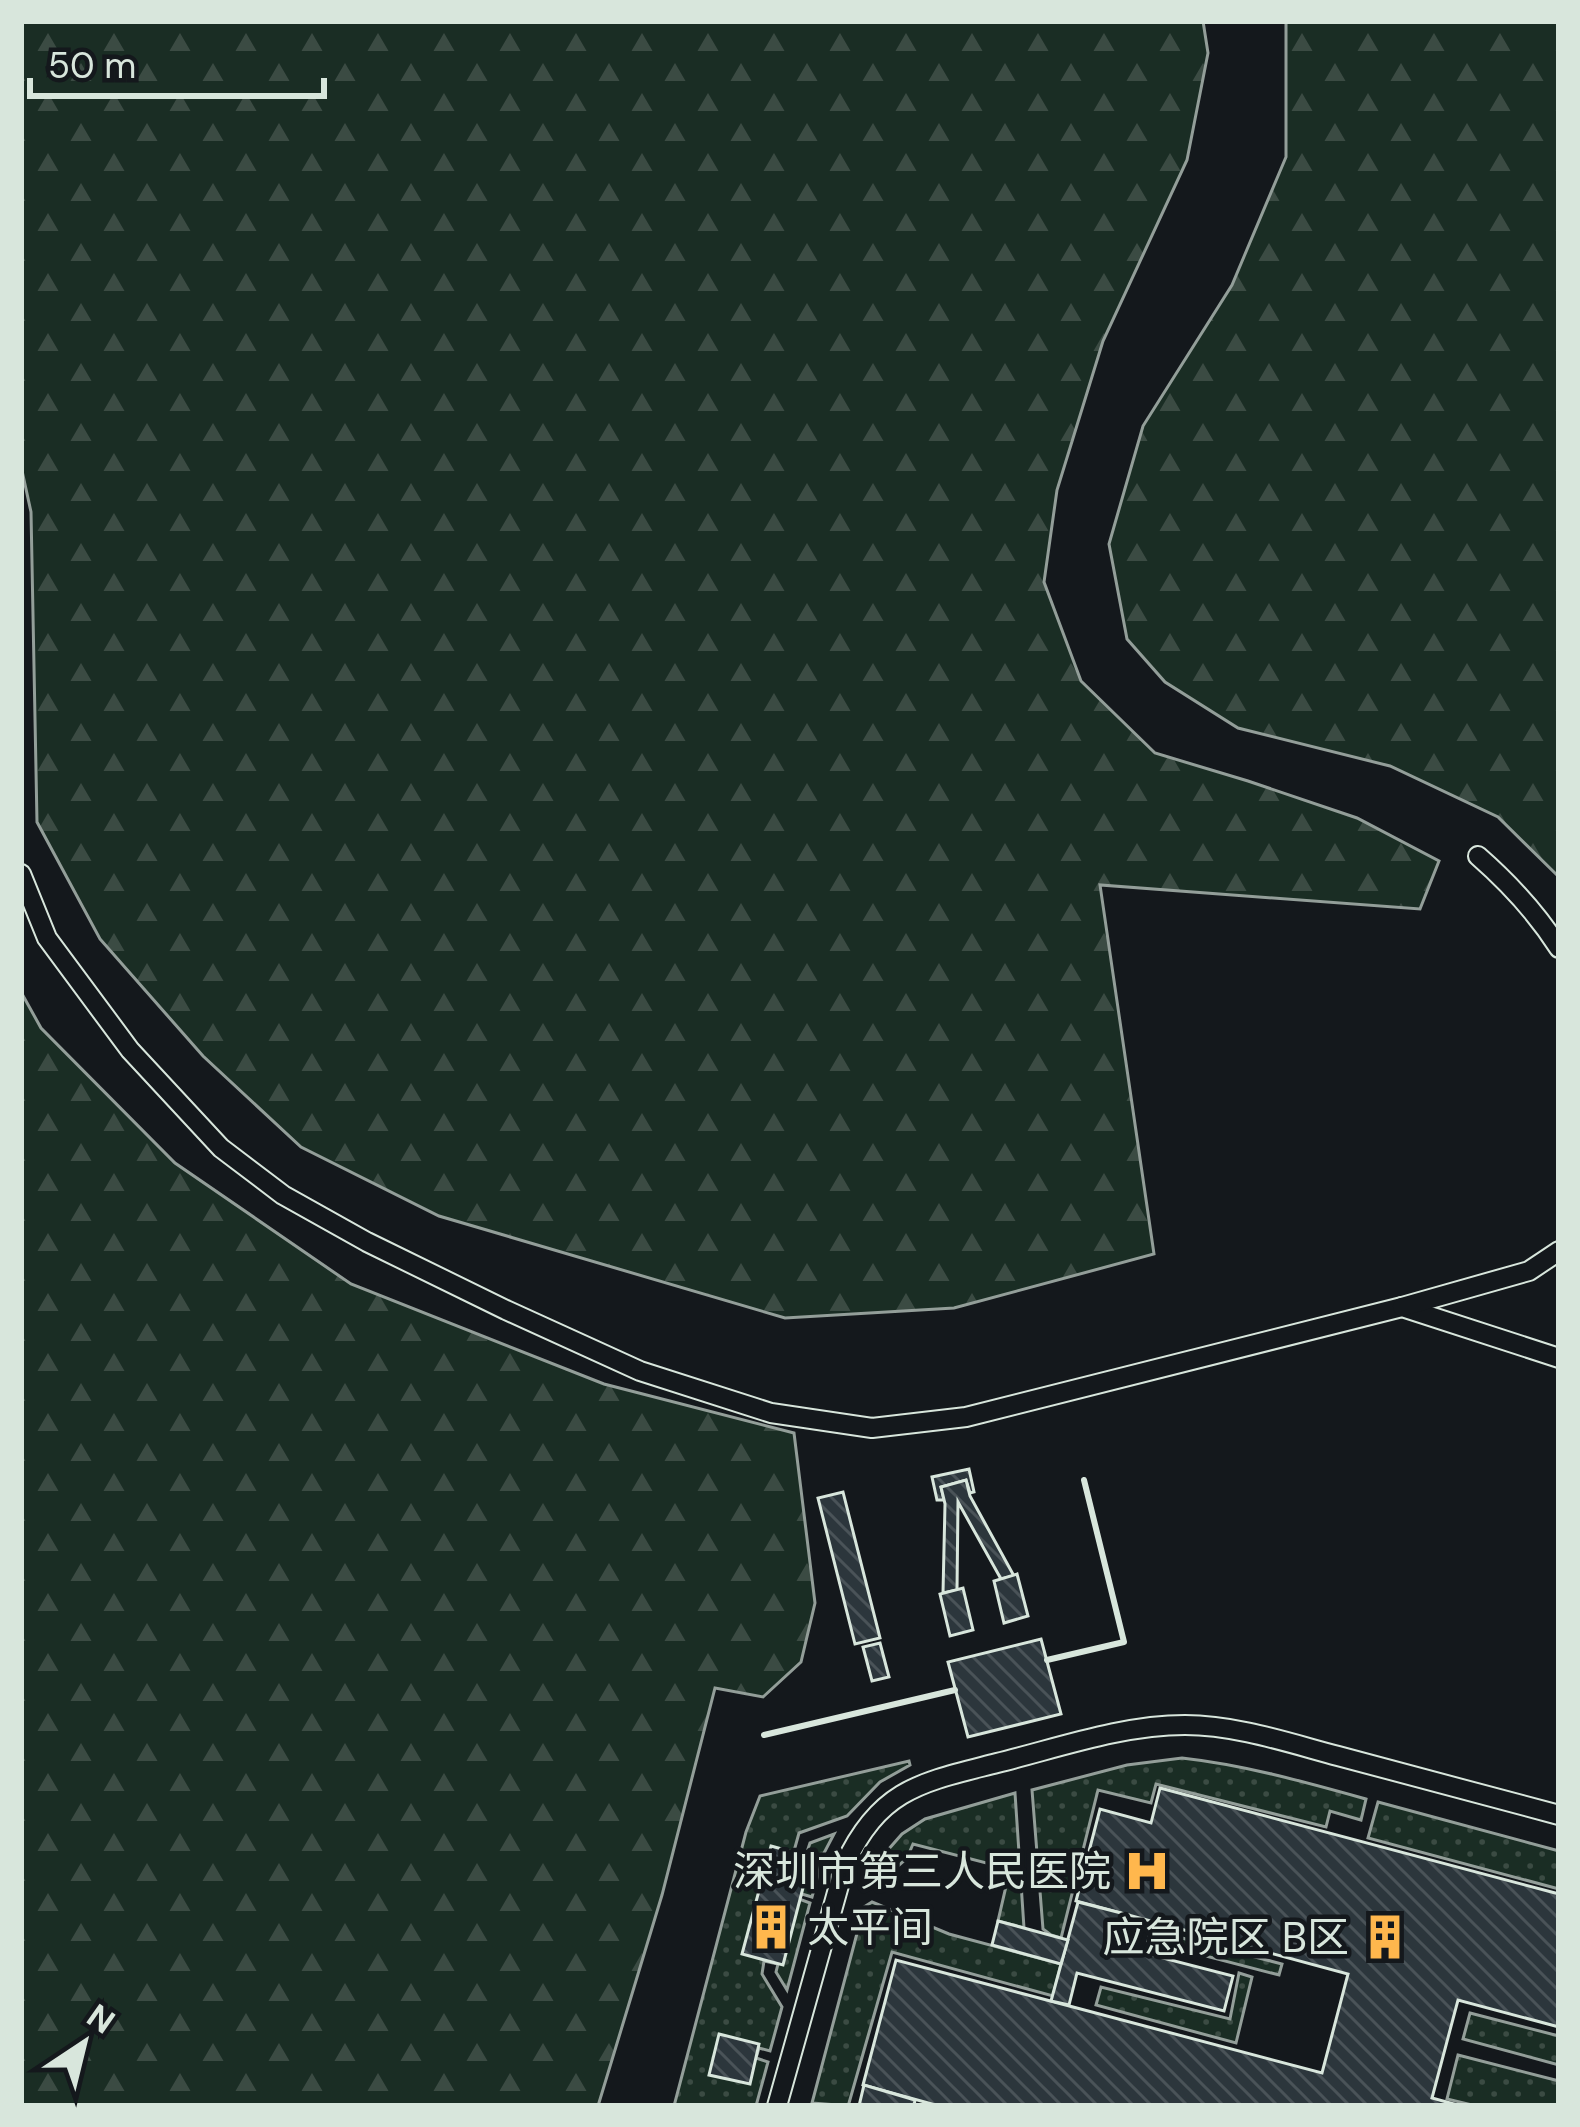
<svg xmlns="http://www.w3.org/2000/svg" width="1580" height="2127" viewBox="0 0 1580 2127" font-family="'DM Sans','Noto Sans SC',sans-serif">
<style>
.grass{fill:url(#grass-dots);stroke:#939e99;stroke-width:3}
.forest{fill:url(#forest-firs);stroke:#939e99;stroke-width:3}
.building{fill:url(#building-back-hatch);stroke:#d8e6dc;stroke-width:3}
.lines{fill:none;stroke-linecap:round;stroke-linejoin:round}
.lane-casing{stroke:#d8e6dc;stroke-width:22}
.lane{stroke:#14181c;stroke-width:18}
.wall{stroke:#d8e6dc;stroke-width:6}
.labels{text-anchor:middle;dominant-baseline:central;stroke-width:9;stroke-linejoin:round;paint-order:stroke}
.poi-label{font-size:42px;fill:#d8e6dc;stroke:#14181c;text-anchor:end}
</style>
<defs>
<pattern id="grass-dots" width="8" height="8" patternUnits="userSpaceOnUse" patternTransform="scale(3)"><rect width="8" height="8" fill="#1a2d24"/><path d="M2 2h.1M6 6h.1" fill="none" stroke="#3b4b43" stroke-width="1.8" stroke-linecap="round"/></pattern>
<pattern id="forest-firs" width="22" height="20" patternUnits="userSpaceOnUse" patternTransform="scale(3)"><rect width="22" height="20" fill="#1a2d24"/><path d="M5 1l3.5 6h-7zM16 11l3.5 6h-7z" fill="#3b4b43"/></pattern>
<pattern id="building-back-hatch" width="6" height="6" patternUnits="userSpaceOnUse" patternTransform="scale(3)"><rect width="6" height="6" fill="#2c363c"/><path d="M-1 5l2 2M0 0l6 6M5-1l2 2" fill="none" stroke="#4a5358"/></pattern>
</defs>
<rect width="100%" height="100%" fill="#14181c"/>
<g class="grass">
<path d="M 1182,1758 C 1245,1765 1305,1782 1366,1799 L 1361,1820 L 1330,1811 L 1326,1827 L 1156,1784 L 1151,1803 L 1098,1790 L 1061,1938 L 1051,1935 L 1043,1929 L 1032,1790 L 1127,1765 Z"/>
<path d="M 909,1761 L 910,1765 L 880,1782 L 847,1816 L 799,1833 L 794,1851 L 806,1855 L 810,1843 L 834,1834 L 824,1853 L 812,1897 L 802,1894 L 799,1899 L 810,1903 L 787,1990 L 776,1972 L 778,1964 L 764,1961 L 762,1974 L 782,2007 L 770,2051 L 759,2048 L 756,2058 L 768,2062 L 756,2106 L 674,2106 L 746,1832 L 760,1796 Z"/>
<path d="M 1015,1793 L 1024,1928 L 998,1921 L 1010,1869 L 913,1844 L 907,1858 L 897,1867 L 883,1865 L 880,1859 L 902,1834 L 925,1819 Z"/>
<path d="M 1378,1802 L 1559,1851 L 1559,1889 L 1368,1838 Z"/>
<path d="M 872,1902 L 949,1934 L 1061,1964 L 1053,1996 L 892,1952 L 849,2103 L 850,2106 L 812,2103 L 864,1907 Z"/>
<path d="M 1151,1930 L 1282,1964 L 1279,1975 L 1148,1941 Z"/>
<path d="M 1239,1973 L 1252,1977 L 1236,2043 L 1096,2005 L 1101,1987 L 1230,2019 Z"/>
<path d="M 1470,2013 L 1559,2036 L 1559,2065 L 1463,2039 Z"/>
<path d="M 1458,2055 L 1559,2081 L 1559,2106 L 1476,2106 L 1447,2099 Z"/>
</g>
<g class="forest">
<path d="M 21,21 L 1203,21 L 1208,53 L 1187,160 L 1103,341 L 1057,490 L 1044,582 L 1081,681 L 1155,753 L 1248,781 L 1357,818 L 1439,861 L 1420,909 L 1100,885 L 1154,1254 L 954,1308 L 785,1318 L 439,1216 L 301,1147 L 203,1056 L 100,939 L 37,822 L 31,512 L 21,466 Z"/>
<path d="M 1286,21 L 1559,21 L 1559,877 L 1498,817 L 1390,766 L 1238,728 L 1165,682 L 1127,639 L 1109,544 L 1143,426 L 1232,285 L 1286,157 Z"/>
<path d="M 21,992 L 41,1028 L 175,1163 L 351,1284 L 604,1384 L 794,1433 L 815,1603 L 801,1662 L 763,1697 L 715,1688 L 662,1895 L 598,2106 L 21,2106 Z"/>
</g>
<g class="building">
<path d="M 969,1469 L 974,1492 L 970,1493 L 966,1480 L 941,1487 L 944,1500 L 937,1500 L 932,1477 Z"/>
<path d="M 966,1480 L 970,1496 L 1014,1576 L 1001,1579 L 958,1502 L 957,1590 L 943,1593 L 945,1504 L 941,1487 Z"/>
<path d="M 843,1492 L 880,1638 L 855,1644 L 818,1498 Z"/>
<path d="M 1017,1574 L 1028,1616 L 1004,1623 L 994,1581 Z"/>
<path d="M 963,1588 L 973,1630 L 950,1636 L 940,1594 Z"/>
<path d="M 1041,1639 L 1061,1714 L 968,1737 L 948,1662 Z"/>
<path d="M 880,1643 L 889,1677 L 872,1681 L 863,1647 Z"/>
<path d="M 1160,1788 L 1559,1894 L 1559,2027 L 1458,2000 L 1432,2098 L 1461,2106 L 939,2106 L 863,2085 L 896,1960 L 1322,2073 L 1348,1974 L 1076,1901 L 1100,1809 L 1151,1823 Z"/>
<path d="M 771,1846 L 811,1857 L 783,1965 L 742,1954 Z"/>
<path d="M 1078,1902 L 1129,1915 L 1120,1947 L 1233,1976 L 1224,2011 L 1077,1973 L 1069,2005 L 1051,2001 Z"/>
<path d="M 998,1921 L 1068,1940 L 1061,1964 L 992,1945 Z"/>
<path d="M 719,2034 L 759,2044 L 750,2084 L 709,2075 Z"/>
<path d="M 864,2085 L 915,2100 L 914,2106 L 859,2106 Z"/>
</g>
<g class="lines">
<g class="lane-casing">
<g id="lane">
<path d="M 1478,856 C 1510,884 1536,912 1559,948"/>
<path d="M 21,874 L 47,938 L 130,1050 L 221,1148 L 283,1195 L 367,1242 L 506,1310 L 640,1371 L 771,1413 L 872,1428 L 966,1417 L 1402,1307 L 1559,1358"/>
<path d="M 1402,1307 L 1529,1271 L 1559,1251"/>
<path d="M 777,2106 L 845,1864 C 880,1788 923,1782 997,1763 C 1058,1748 1122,1725 1185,1725 C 1236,1725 1289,1743 1338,1756 C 1411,1775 1485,1795 1559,1815"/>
</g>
</g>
<use href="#lane" class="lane"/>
<g class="wall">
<path d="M 1047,1660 L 1124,1642 L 1084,1480"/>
<path d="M 764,1735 L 955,1690"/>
</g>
</g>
<defs>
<g id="hospital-bare" transform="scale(3.6)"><path d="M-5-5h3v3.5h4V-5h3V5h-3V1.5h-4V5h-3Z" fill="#ffb74d" stroke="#14181c" stroke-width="2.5" paint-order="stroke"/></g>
<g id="building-bare" transform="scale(3.6)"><path d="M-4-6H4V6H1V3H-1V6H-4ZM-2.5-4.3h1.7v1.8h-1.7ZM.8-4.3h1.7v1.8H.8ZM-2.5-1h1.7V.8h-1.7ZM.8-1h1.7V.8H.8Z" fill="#ffb74d" stroke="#14181c" stroke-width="2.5" paint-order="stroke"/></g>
</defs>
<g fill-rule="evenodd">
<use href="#hospital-bare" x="1147" y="1871"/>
<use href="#building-bare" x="771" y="1927"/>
<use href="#building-bare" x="1385" y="1937"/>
</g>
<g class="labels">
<g class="poi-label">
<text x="1111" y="1871">深圳市第三人民医院</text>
<text x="807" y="1927" text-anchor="start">太平间</text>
<text x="1349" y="1937">应急院区 B区</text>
</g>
</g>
<rect width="1580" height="2127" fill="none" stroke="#d8e6dc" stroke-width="48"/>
<g transform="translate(84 2043) rotate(35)" stroke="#14181c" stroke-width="9" paint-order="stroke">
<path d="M0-9L21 45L0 30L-21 45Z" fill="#d8e6dc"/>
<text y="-18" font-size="33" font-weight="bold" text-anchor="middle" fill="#d8e6dc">N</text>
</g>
<path d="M30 78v18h294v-18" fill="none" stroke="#d8e6dc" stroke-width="6"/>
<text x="48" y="78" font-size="36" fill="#d8e6dc" stroke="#14181c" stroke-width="9" paint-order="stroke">50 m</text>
</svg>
